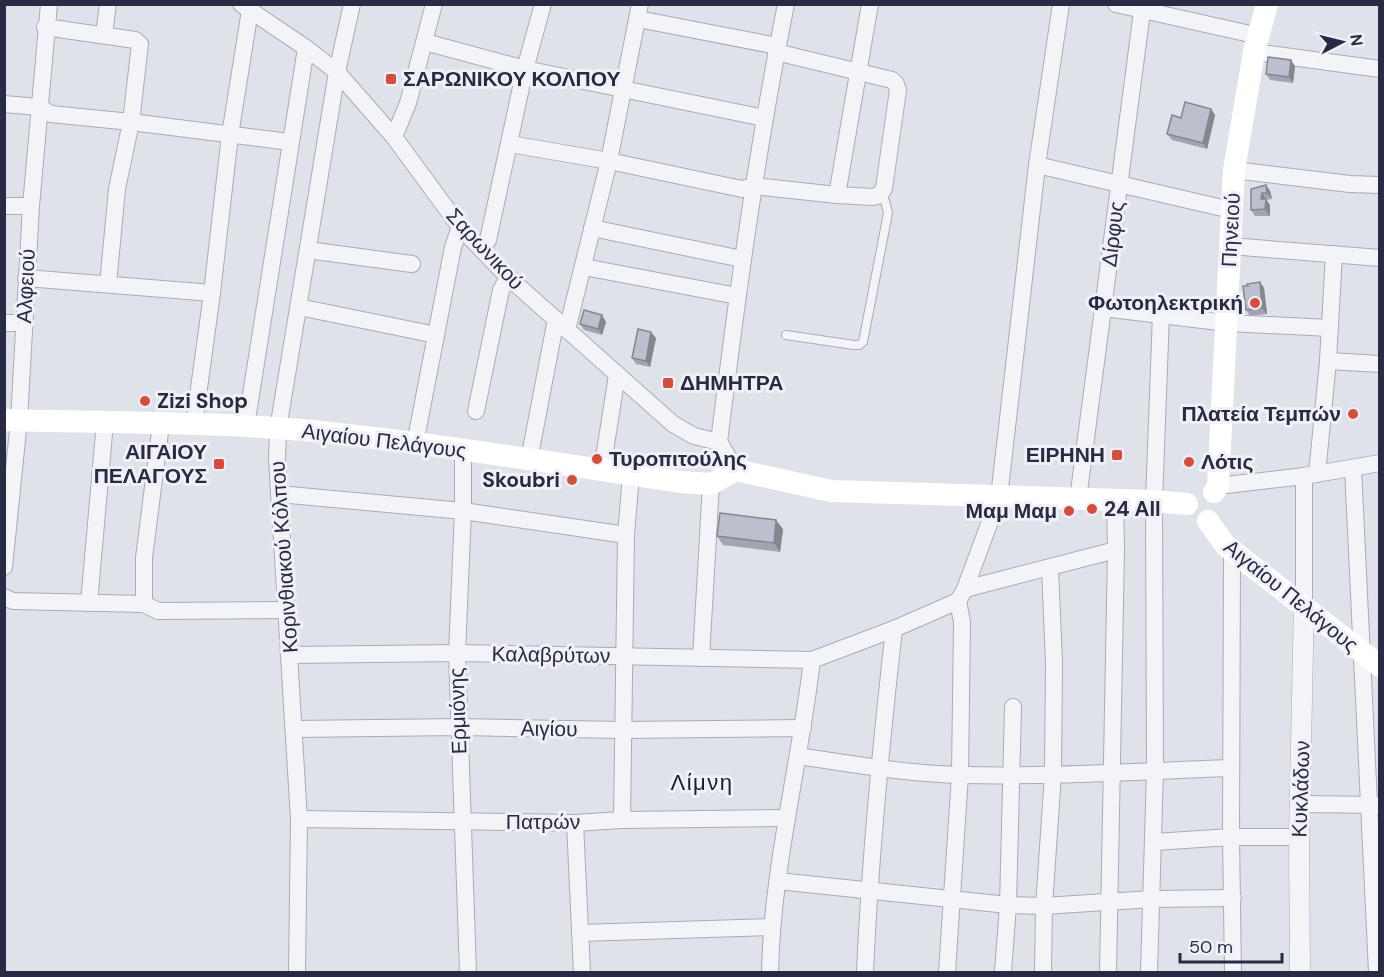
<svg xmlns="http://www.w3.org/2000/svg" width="1384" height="977" viewBox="0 0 1384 977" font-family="'DM Sans',sans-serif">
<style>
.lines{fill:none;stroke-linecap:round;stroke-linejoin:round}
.service-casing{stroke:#a9abb8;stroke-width:10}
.minor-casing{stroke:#a9abb8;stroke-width:18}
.tertiary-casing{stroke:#a9abb8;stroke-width:21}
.service{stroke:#f3f4f8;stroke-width:8}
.minor{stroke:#f3f4f8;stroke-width:16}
.tertiary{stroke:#f3f4f8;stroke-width:20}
.secondary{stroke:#fff;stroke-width:22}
.wall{fill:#a3a4b0}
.shaded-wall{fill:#848690}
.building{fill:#bdbfcd;stroke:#848690;stroke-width:1.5}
.poi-dot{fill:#d54d3f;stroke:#f0f1f7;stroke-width:2}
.labels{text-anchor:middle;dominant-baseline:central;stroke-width:6;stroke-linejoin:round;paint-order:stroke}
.poi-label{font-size:21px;font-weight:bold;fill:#282b43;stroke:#f0f1f7;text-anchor:start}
.street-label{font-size:21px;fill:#282b43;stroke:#f0f1f7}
.neighbourhood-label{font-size:22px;letter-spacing:1.5px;fill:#1a1d33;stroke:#f0f1f7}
</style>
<rect width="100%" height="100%" fill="#e0e2ea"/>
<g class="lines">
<g class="service-casing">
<path id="service" d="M 786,335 L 854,345 L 859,345 L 863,342 L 888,213 L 885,201 L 880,195"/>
</g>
<g class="minor-casing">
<g id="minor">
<path d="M 241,4 L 306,48 L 337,72 L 394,137 L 460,227 L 508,277 L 673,424 L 694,436 L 719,442 L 736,470"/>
<path d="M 1116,4 L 1259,36"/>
<path d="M 638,19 L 777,46"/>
<path d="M 45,27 L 135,40 L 140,44 L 131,122 L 117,189 L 108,284"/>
<path d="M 104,34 L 108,4"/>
<path d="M 425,42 L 525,69 L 764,118"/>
<path d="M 1254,52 L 1380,69"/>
<path d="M 4,104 L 39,107 L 51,114 L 131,122 L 290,142"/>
<path d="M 394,137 L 408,103 L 434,4"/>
<path d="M 510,144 L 609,161 L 742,189 L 754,186 L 837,195 L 873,197 L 880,195 L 884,188 L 898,90 L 896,84 L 892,80 L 776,52"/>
<path d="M 1037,165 L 1231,210"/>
<path d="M 1234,170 L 1350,184 L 1380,185"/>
<path d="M 837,195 L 870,4"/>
<path d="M 4,206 L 31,206"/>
<path d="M 592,228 L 742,259"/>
<path d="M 1230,246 L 1380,258"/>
<path d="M 308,250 L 412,264"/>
<path d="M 482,250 L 488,240 L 525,69 L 543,4"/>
<path d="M 584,267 L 737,296"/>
<path d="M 26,278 L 212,293"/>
<path d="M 299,307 L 436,335"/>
<path d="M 1103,308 L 1227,323 L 1330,328"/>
<path d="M 4,323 L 25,323"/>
<path d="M 567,330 L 609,161 L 640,4"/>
<path d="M 1328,361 L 1380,364"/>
<path d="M 476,411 L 501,290 L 508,277"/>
<path d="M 194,425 L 212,293 L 230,135 L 251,4"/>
<path d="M 246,426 L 306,48"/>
<path d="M 719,442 C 737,296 757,149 786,4"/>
<path d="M 415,444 L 453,247 L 460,227"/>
<path d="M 463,450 L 463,511 L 457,653 L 468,972"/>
<path d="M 529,460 L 556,319"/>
<path d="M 1353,468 L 1377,972"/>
<path d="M 602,470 L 617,375"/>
<path d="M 1317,474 L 1328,361 L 1334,254"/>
<path d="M 1304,476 L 1304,605"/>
<path d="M 1218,486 L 1304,476 L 1380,463"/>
<path d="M 279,494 L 463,511 L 626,535"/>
<path d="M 1078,499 L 1143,4"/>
<path d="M 1232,550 L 1231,837 L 1233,972"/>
<path d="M 4,567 L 19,420 L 31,206 L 49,4"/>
<path d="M 965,589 L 1116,550"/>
<path d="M 4,597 L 13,601 L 144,604"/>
<path d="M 89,603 L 105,422"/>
<path d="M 144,604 L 144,558 L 161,424"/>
<path d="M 144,604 L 158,611 L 287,610"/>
<path d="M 290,655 L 457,653 L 812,660 L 894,629 L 958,601"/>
<path d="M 701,658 L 711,484"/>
<path d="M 294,729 L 459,727 L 623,730 L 803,728"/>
<path d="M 798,756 C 852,764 907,774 962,775 C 1051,777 1141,771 1231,768"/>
<path d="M 1301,804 L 1380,805"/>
<path d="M 299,819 L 575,823 L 622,820 L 787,818"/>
<path d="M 622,820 L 626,535 L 631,475"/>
<path d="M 575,823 L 582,972"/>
<path d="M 1154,842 L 1231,837 L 1299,837"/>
<path d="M 778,881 L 1008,905 L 1044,906 L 1152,899 L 1233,898"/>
<path d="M 580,933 L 771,927"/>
<path d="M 297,972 L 299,819 L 277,459 L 278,429 L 337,72 L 352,4"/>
<path d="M 770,972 C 772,868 800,764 812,660"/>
<path d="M 865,972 C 870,858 881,744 894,629"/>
<path d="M 947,972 L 960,775 L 962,622 L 958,601 L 965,589 L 999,497 L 1037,165 L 1061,4"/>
<path d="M 1003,972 L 1008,905 L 1013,707"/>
<path d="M 1043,972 L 1044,906 L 1053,774 L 1054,663 L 1050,568"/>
<path d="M 1108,972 L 1116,550 L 1115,500"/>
<path d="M 1149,972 L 1155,770 L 1154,501 L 1161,314"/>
</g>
</g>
<g class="tertiary-casing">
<path id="tertiary" d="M 1300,972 L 1299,837 L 1304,605"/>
</g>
<use href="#service" class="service"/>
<use href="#minor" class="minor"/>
<use href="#tertiary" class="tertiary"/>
<g class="secondary">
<path d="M 4,420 C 110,423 216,421 322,432 C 442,445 561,464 681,482 L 711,484 L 736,470 L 831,491 L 1154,501 L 1187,504"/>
<path d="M 1214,492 L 1218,486 L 1234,170 L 1254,52 L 1267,4"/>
<path d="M 1208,521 L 1225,545 L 1380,666"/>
</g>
</g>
<g class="wall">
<path d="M 1295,66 L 1293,83 L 1270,80 L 1266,74 Z"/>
<path d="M 1211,109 L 1215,115 L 1207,149 L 1172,140 L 1167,134 L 1181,118 Z"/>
<path d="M 1266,185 L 1270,191 L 1272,199 L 1266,200 L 1270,205 L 1270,216 L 1255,216 L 1251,210 Z"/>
<path d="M 1260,282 L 1264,288 L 1267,314 L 1250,316 L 1246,310 Z"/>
<path d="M 606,322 L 602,335 L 584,330 L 580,324 Z"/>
<path d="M 656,338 L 650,367 L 636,364 L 632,358 Z"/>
<path d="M 783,529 L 780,552 L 723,545 L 717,536 Z"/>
</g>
<g class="shaded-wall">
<path d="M 1291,60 L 1295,66 L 1293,83 L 1289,77 Z"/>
<path d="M 1211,109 L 1215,115 L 1207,149 L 1203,143 Z"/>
<path d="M 1266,185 L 1270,191 L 1272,199 L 1267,193 Z"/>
<path d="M 1262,193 L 1270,205 L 1270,216 L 1265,209 L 1261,199 Z"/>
<path d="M 1260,282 L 1264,288 L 1267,314 L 1262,308 Z"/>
<path d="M 602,315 L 606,322 L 602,335 L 598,329 Z"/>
<path d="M 651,332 L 656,338 L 650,367 L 646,361 Z"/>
<path d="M 776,520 L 783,529 L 780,552 L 774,543 Z"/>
</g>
<g class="building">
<path d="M 1268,57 L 1291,60 L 1289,77 L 1266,74 Z"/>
<path d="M 1185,102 L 1211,109 L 1203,143 L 1167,134 L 1172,115 L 1181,118 Z"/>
<path d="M 1266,185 L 1267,193 L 1262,193 L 1261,199 L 1266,199 L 1265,209 L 1251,210 L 1251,189 Z"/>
<path d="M 1260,282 L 1262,308 L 1246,310 L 1243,286 L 1248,286 L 1247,284 Z"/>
<path d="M 584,310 L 602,315 L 598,329 L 580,324 Z"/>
<path d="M 638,329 L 651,332 L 646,361 L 632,358 Z"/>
<path d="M 720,513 L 776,520 L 774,543 L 717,536 Z"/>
</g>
<g class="poi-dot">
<rect x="385" y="73" width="12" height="12" rx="3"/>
<circle cx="1255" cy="303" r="6"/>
<rect x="662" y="377" width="12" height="12" rx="3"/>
<circle cx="145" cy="401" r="6"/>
<circle cx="1353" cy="414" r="6"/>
<rect x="1111" y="449" width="12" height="12" rx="3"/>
<circle cx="597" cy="459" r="6"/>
<circle cx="1189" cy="462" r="6"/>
<rect x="213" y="458" width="12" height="12" rx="3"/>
<circle cx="572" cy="480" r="6"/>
<circle cx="1092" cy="509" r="6"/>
<circle cx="1069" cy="511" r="6"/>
</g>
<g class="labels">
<g class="poi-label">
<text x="403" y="79">ΣΑΡΩΝΙΚΟΥ ΚΟΛΠΟΥ</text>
<text x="1243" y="303" text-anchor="end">Φωτοηλεκτρική</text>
<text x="680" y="383">ΔΗΜΗΤΡΑ</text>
<text x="157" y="401">Zizi Shop</text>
<text x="1341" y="414" text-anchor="end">Πλατεία Τεμπών</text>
<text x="207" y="452" text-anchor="end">ΑΙΓΑΙΟΥ<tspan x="207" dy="24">ΠΕΛΑΓΟΥΣ</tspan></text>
<text x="1105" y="455" text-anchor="end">ΕΙΡΗΝΗ</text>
<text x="609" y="459">Τυροπιτούλης</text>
<text x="1201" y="462">Λότις</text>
<text x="560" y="480" text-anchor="end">Skoubri</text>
<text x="1104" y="509">24 All</text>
<text x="1057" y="511" text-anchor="end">Μαμ Μαμ</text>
</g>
<g class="street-label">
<text transform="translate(1231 230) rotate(-87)">Πηνειού</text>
<text transform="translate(1113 234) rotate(-83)">Δίρφυς</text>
<text transform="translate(485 249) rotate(47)">Σαρωνικού</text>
<text transform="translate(26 286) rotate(-87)">Αλφειού</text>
<text transform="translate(384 441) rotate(7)">Αιγαίου Πελάγους</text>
<text transform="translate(284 557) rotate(-94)">Κορινθιακού Κόλπου</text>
<text transform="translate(1291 596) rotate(39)">Αιγαίου Πελάγους</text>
<text transform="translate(551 655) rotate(1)">Καλαβρύτων</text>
<text transform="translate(458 711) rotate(-92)">Ερμιόνης</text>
<text transform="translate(549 729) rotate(1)">Αιγίου</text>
<text transform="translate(1301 789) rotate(-88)">Κυκλάδων</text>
<text x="543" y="822">Πατρών</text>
</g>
<g class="neighbourhood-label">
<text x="702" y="782">Λίμνη</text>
</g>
</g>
<rect width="1384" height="977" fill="none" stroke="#282b43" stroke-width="12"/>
<g transform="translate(1342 42) rotate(83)" stroke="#f0f1f7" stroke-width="4.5" paint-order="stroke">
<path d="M0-4.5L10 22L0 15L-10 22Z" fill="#282b43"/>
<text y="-9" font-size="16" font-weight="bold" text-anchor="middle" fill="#282b43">N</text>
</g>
<path d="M1180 953v9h102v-9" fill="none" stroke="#282b43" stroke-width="3"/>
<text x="1189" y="953" font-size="18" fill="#282b43" stroke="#f0f1f7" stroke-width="4.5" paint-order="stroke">50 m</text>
</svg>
